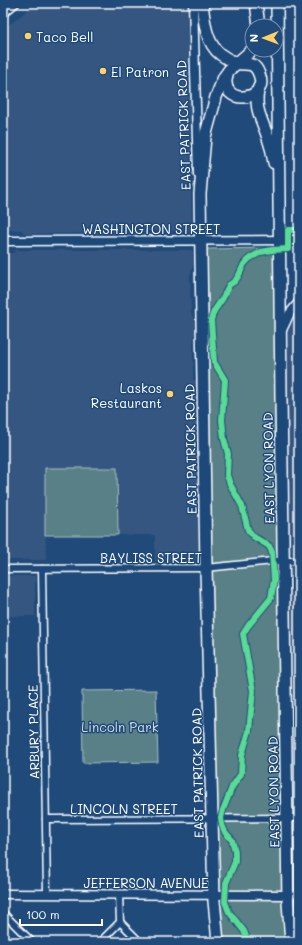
<svg xmlns="http://www.w3.org/2000/svg" width="302" height="945" viewBox="0 0 302 945" font-family="Mali,sans-serif">
<style>
.built{fill:#365781}
.green{fill:#588086;stroke:#acc0c2}
.lines{fill:none;stroke-linecap:round;stroke-linejoin:round}
.street-casing{stroke:#fff;stroke-width:9}
.secondary-casing{stroke:#fff;stroke-width:11}
.highway-casing{stroke:#fff;stroke-width:14}
.street{stroke:#1f4a7a;stroke-width:6}
.secondary{stroke:#1f4a7a;stroke-width:8}
.highway{stroke:#1f4a7a;stroke-width:11}
.cycleway-casing{stroke:#1f4a7a;stroke-width:8}
.cycleway{stroke:#5adb95;stroke-width:6}
.poi-dot{fill:#ffd166;stroke:#1f4a7a;stroke-width:1.5}
.labels{text-anchor:middle;dominant-baseline:central;stroke-width:3;stroke-linejoin:round;paint-order:stroke}
.poi-label{font-size:13px;fill:#fff;stroke:#1f4a7a;text-anchor:start}
.street-label{font-size:13px;fill:#fff;stroke:#1f4a7a}
.park-label{font-size:13px;fill:#d5dfe1;stroke:#1f4a7a}
</style>
<rect width="100%" height="100%" fill="#1f4a7a"/>
<filter id="ink" filterUnits="userSpaceOnUse"><feTurbulence type="fractalNoise" baseFrequency=".025" numOctaves="2"/><feDisplacementMap in="SourceGraphic" scale="8" xChannelSelector="R" yChannelSelector="G"/><feConvolveMatrix kernelMatrix="1 2 1 2 8 2 1 2 1" color-interpolation-filters="sRGB"/></filter>
<g filter="url(#ink)">
<g class="built">
<path d="M 36,3 L 187,3 L 192,231 L 148,231 L 145,233 L 28,234 L 24,233 L 21,230 L 3,230 L 3,30 Z"/>
<path d="M 15,250 L 191,250 L 193,252 L 194,264 L 190,275 L 191,314 L 195,320 L 195,332 L 193,344 L 193,380 L 196,380 L 199,560 L 155,561 L 155,535 L 118,535 L 116,468 L 45,468 L 46,560 L 3,560 L 3,253 L 15,253 Z"/>
<path d="M 299,305 L 299,556 L 295,556 L 288,551 L 285,376 L 288,351 L 288,325 Z"/>
<path d="M 299,566 L 299,748 L 291,749 L 289,575 L 289,570 L 293,567 Z"/>
<rect x="3" y="576" width="32" height="40"/>
<path d="M 299,822 L 299,890 L 297,889 L 294,886 L 293,882 L 292,827 L 294,824 Z"/>
</g>
<g class="green">
<path d="M 271,248 L 274,252 L 283,910 L 286,942 L 223,942 L 218,905 L 206,251 L 208,249 Z"/>
<path d="M 45,468 L 117,468 L 118,535 L 45,535 Z"/>
<path d="M 156,690 L 158,762 L 83,763 L 82,691 Z"/>
</g>
<g class="lines">
<g class="street-casing">
<g id="street">
<path d="M 3,569 L 206,568 L 273,561 L 299,561"/>
<path d="M 42,569 L 47,894"/>
<path d="M 46,819 L 299,818"/>
<path d="M 288,895 L 299,894"/>
<path d="M 3,913 L 32,942"/>
<path d="M 120,922 L 140,942"/>
<path d="M 100,942 L 120,922 L 119,894"/>
</g>
</g>
<g class="secondary-casing">
<g id="secondary">
<path d="M 193,3 L 198,174"/>
<path d="M 3,13 L 15,3"/>
<path d="M 3,241 L 299,240"/>
<path d="M 282,330 L 290,313 L 299,302"/>
<path d="M 3,894 L 288,895"/>
</g>
</g>
<g class="highway-casing">
<g id="highway">
<path d="M 202,3 C 204,20 206,43 220,54 C 224,57 231,61 236,63 C 246,66 254,60 259,74 C 271,102 218,107 227,75"/>
<path d="M 256,3 L 259,26"/>
<path d="M 277,3 L 281,397 L 288,902 L 291,942"/>
<path d="M 259,87 C 253,108 262,119 268,138 C 271,146 273,155 274,163"/>
<path d="M 218,942 L 214,901 L 206,568 L 200,194 L 205,137 L 216,97 L 224,77 L 229,70 L 252,50"/>
</g>
</g>
<use href="#street" class="street"/>
<use href="#secondary" class="secondary"/>
<use href="#highway" class="highway"/>
<g class="cycleway-casing">
<path id="cycleway" d="M 248,942 L 244,931 L 229,912 L 225,902 L 226,883 L 235,862 L 235,851 L 232,840 L 225,832 L 222,825 L 221,818 L 223,810 L 232,787 L 241,774 L 242,755 L 249,731 L 253,691 L 243,634 L 248,626 L 271,598 L 274,580 L 272,552 L 269,546 L 254,537 L 248,530 L 242,506 L 230,484 L 227,475 L 228,454 L 224,439 L 222,420 L 225,380 L 214,362 L 211,320 L 214,311 L 223,298 L 229,285 L 235,281 L 239,275 L 244,264 L 250,258 L 261,252 L 272,250 L 288,249 L 288,230 L 299,230"/>
</g>
<use href="#cycleway" class="cycleway"/>
</g>
</g>
<g class="poi-dot">
<circle cx="28" cy="36" r="4"/>
<circle cx="103" cy="71" r="4"/>
<circle cx="170" cy="394" r="4"/>
</g>
<g class="labels">
<g class="poi-label">
<text x="36" y="36">Taco Bell</text>
<text x="111" y="71">El Patron</text>
<text x="162" y="387" text-anchor="end">Laskos<tspan x="162" dy="15">Restaurant</tspan></text>
</g>
<g class="street-label">
<text transform="translate(183 125) rotate(-92)">EAST PATRICK ROAD</text>
<text x="151" y="228">WASHINGTON STREET</text>
<text transform="translate(190 449) rotate(-91)">EAST PATRICK ROAD</text>
<text transform="translate(268 468) rotate(-91)">EAST LYON ROAD</text>
<text x="151" y="557">BAYLISS STREET</text>
<text transform="translate(33 732) rotate(-91)">ARBURY PLACE</text>
<text transform="translate(197 773) rotate(-91)">EAST PATRICK ROAD</text>
<text transform="translate(273 792) rotate(-91)">EAST LYON ROAD</text>
<text x="124" y="808">LINCOLN STREET</text>
<text x="146" y="882">JEFFERSON AVENUE</text>
</g>
<g class="park-label">
<text x="120" y="726">Lincoln Park</text>
</g>
</g>
<rect width="302" height="945" fill="none" stroke="#1f4a7a" stroke-width="16"/>
<rect x="8" y="8" width="286" height="929" fill="none" stroke="#fff" stroke-width="1.5" filter="url(#ink)"/>
<g transform="translate(264 38) rotate(269)"><circle r="19" fill="#1f4a7a" stroke="#7992af"/>
<path d="M0-3L7 15L0 10L-7 15Z" fill="#ffd166"/>
<text y="-6" font-size="11" font-weight="bold" text-anchor="middle" fill="#ffffff">N</text>
</g>
<path d="M20 919v6h82v-6" fill="none" stroke="#ffffff" stroke-width="2"/>
<text x="26" y="919" font-size="12" fill="#ffffff" stroke="#1f4a7a" stroke-width="3" paint-order="stroke">100 m</text>
</svg>
